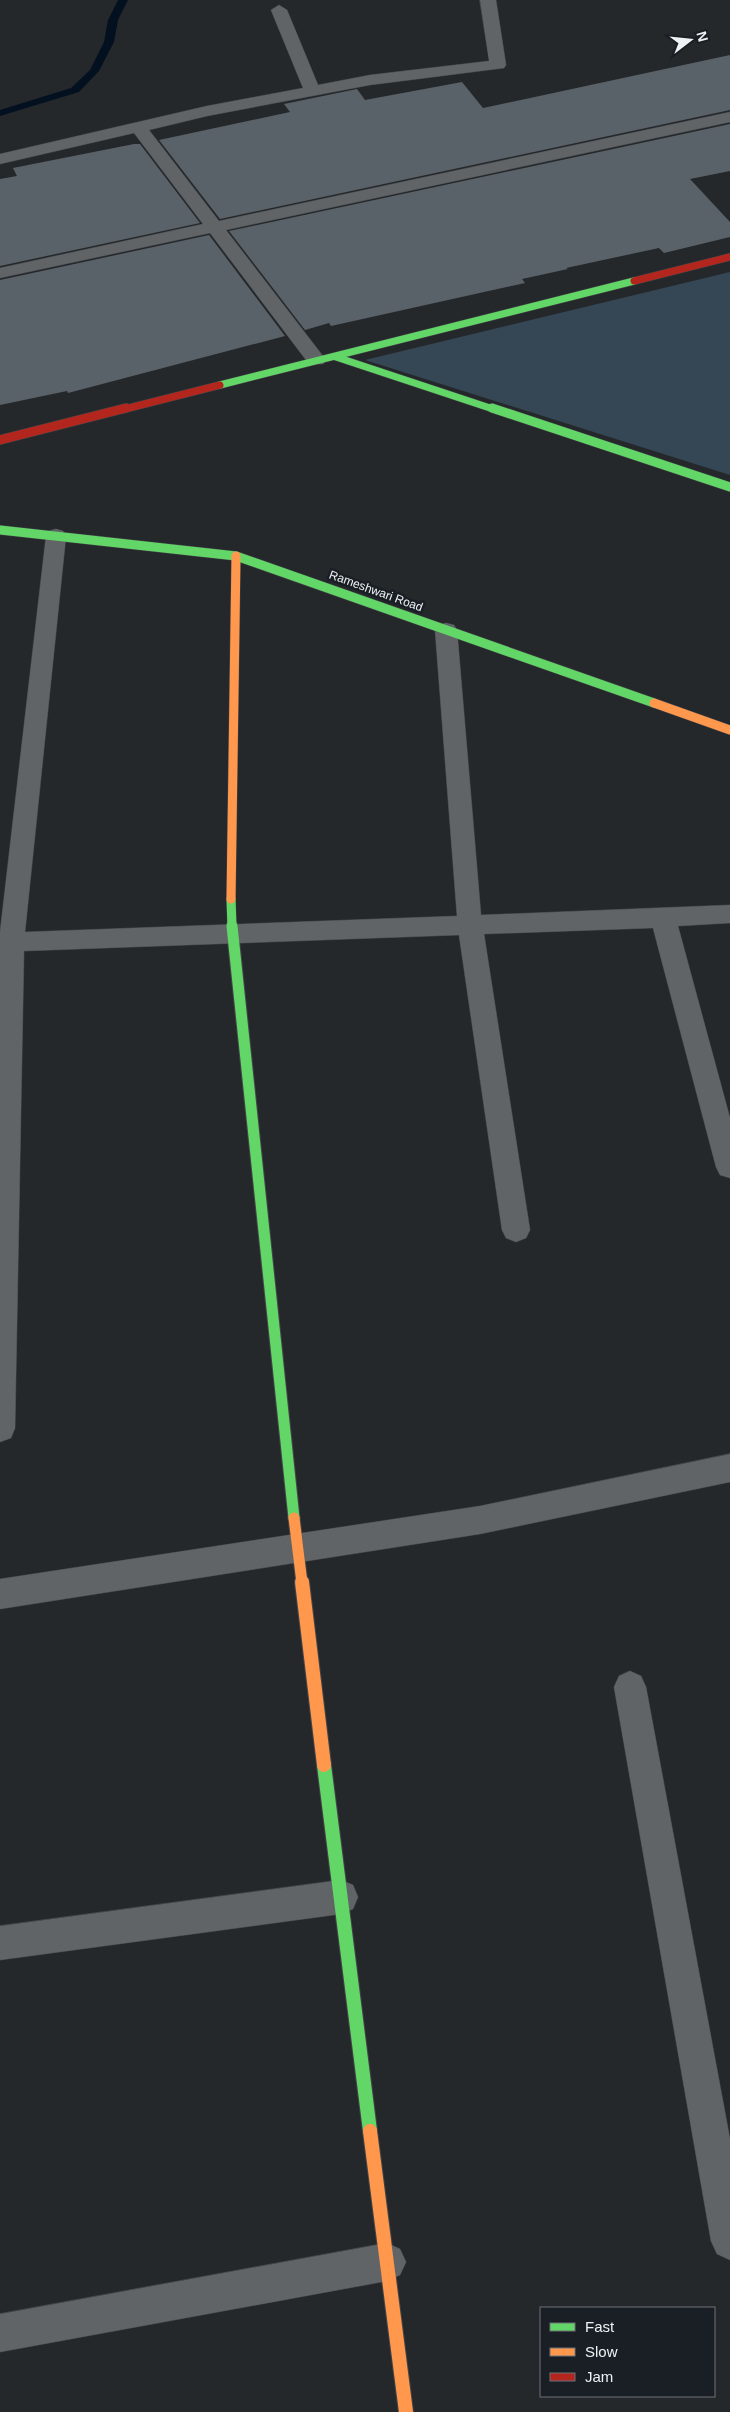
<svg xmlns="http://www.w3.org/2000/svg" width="730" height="2412" viewBox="0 0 730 2412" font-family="Helvetica,sans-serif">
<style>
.green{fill:#354654}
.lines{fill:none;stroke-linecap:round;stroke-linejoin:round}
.stream{fill:#031020;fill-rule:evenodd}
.building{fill:#5a6269}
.street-casing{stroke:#444649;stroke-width:1}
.fast-far3-casing{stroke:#444649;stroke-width:8}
.fast-far2-casing{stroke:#444649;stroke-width:10}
.fast-far1-casing{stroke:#444649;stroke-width:13}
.fast-casing{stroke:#444649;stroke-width:16}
.slow-far2-casing{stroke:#444649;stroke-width:10}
.slow-far1-casing{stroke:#444649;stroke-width:13}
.slow-casing{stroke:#444649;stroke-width:16}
.jam-far1-casing{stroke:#444649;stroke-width:8}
.jam-casing{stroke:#444649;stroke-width:10}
.street{fill:#606466;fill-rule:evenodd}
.fast-far3{stroke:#63d668;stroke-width:7}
.fast-far2{stroke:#63d668;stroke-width:9}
.fast-far1{stroke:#63d668;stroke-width:11}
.fast{stroke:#63d668;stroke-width:14}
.slow-far2{stroke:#ff974d;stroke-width:9}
.slow-far1{stroke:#ff974d;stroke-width:11}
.slow{stroke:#ff974d;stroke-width:14}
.jam-far1{stroke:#b3261e;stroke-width:7}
.jam{stroke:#b3261e;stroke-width:9}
.labels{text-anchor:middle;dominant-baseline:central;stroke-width:5;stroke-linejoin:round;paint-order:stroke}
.far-street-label{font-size:12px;fill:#eef2f5;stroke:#191f24}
</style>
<rect width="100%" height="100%" fill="#25282b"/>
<path class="green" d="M 730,272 L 730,475 L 365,360 Z"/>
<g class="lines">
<path class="stream" d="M 118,0 L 128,0 L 118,20 L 114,42 L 99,71 L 79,92 L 0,116 L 0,110 L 71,88 L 90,70 L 104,42 L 108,20 Z"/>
</g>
<g class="building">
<path d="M 730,55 L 730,110 L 220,219 L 159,140 L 290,112 L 284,104 L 357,89 L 365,100 L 462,82 L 483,108 Z"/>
<path d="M 730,124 L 730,171 L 690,179 L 730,222 L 730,237 L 664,253 L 659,248 L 566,268 L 568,269 L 522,279 L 525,283 L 331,326 L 329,323 L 305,330 L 229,231 Z"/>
<path d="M 134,144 L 140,144 L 200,223 L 0,266 L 0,179 L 17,176 L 13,168 Z"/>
<path d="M 209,235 L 285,336 L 68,393 L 67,391 L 0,405 L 0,280 Z"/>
</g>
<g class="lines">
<g class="street-casing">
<g id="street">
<path d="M 480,0 L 496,0 L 506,65 L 504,68 L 370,85 L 207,116 L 149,130 L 219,221 L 730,112 L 730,122 L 226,230 L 326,360 L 323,364 L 309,364 L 210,233 L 0,278 L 0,268 L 203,224 L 134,133 L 0,164 L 0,154 L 207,106 L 303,88 L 271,10 L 279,5 L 287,10 L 318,85 L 370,75 L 489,61 Z"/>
<path d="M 56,529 L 63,531 L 66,536 L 25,932 L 457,916 L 435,630 L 438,625 L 446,623 L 454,625 L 457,630 L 481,915 L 730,905 L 730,923 L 678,926 L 730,1118 L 730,1178 L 720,1175 L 716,1167 L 653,928 L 484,934 L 530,1230 L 526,1238 L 516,1242 L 506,1238 L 502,1230 L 459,935 L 24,951 L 15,1428 L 11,1438 L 0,1442 L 0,932 L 46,536 L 49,531 Z"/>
<path d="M 730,1454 L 730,1482 L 480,1534 L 0,1609 L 0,1579 L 480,1506 Z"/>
<path d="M 630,1671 L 641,1676 L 646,1687 L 730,2139 L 730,2260 L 717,2254 L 711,2241 L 614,1687 L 619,1676 Z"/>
<path d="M 341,1880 L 353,1885 L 358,1897 L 353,1909 L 341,1914 L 0,1960 L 0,1926 Z"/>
<path d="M 387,2243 L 400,2249 L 406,2262 L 400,2275 L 387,2281 L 0,2352 L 0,2314 Z"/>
</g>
</g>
<g class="fast-far3-casing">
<g id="fast-far3">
<path d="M 336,357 L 496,410"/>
<path d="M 220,385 L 634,281"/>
</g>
</g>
<g class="fast-far2-casing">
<g id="fast-far2">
<path d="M 492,408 L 730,487"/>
<path d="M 0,530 L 236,556 L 654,703"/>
<path d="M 231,899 L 232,927"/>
</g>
</g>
<g class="fast-far1-casing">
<path id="fast-far1" d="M 232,926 L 294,1518"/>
</g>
<g class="fast-casing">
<path id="fast" d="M 324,1765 L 370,2131"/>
</g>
<g class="slow-far2-casing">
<g id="slow-far2">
<path d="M 654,703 L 730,730"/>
<path d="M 231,899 L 236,556"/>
</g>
</g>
<g class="slow-far1-casing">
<path id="slow-far1" d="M 294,1518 L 302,1583"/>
</g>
<g class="slow-casing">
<g id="slow">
<path d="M 302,1582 L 324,1765"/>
<path d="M 370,2131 L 406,2412"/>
</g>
</g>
<g class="jam-far1-casing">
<g id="jam-far1">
<path d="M 634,281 L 730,257"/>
<path d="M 121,410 L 220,385"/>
</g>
</g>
<g class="jam-casing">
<path id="jam" d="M 0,440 L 126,408"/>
</g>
<use href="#street" class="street"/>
<use href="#fast-far3" class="fast-far3"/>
<use href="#fast-far2" class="fast-far2"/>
<use href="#fast-far1" class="fast-far1"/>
<use href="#fast" class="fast"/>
<use href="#slow-far2" class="slow-far2"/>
<use href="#slow-far1" class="slow-far1"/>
<use href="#slow" class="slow"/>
<use href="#jam-far1" class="jam-far1"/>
<use href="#jam" class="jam"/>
</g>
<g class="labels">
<g class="far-street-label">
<text transform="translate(376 591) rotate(20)">Rameshwari Road</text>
</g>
</g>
<rect x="540" y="2307" width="175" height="90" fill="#191f24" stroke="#6e7378"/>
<rect x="550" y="2323" width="25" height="8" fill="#63d668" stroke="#6e7378"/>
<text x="585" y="2332" font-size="15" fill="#eef2f5">Fast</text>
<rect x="550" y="2348" width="25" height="8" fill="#ff974d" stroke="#6e7378"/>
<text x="585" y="2357" font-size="15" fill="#eef2f5">Slow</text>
<rect x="550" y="2373" width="25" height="8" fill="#b3261e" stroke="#6e7378"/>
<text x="585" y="2382" font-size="15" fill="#eef2f5">Jam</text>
<g transform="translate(690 40) rotate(74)" stroke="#191f24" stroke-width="4" paint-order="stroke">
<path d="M0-4L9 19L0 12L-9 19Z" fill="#eef2f5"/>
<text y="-8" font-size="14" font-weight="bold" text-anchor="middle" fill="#eef2f5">N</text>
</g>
</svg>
